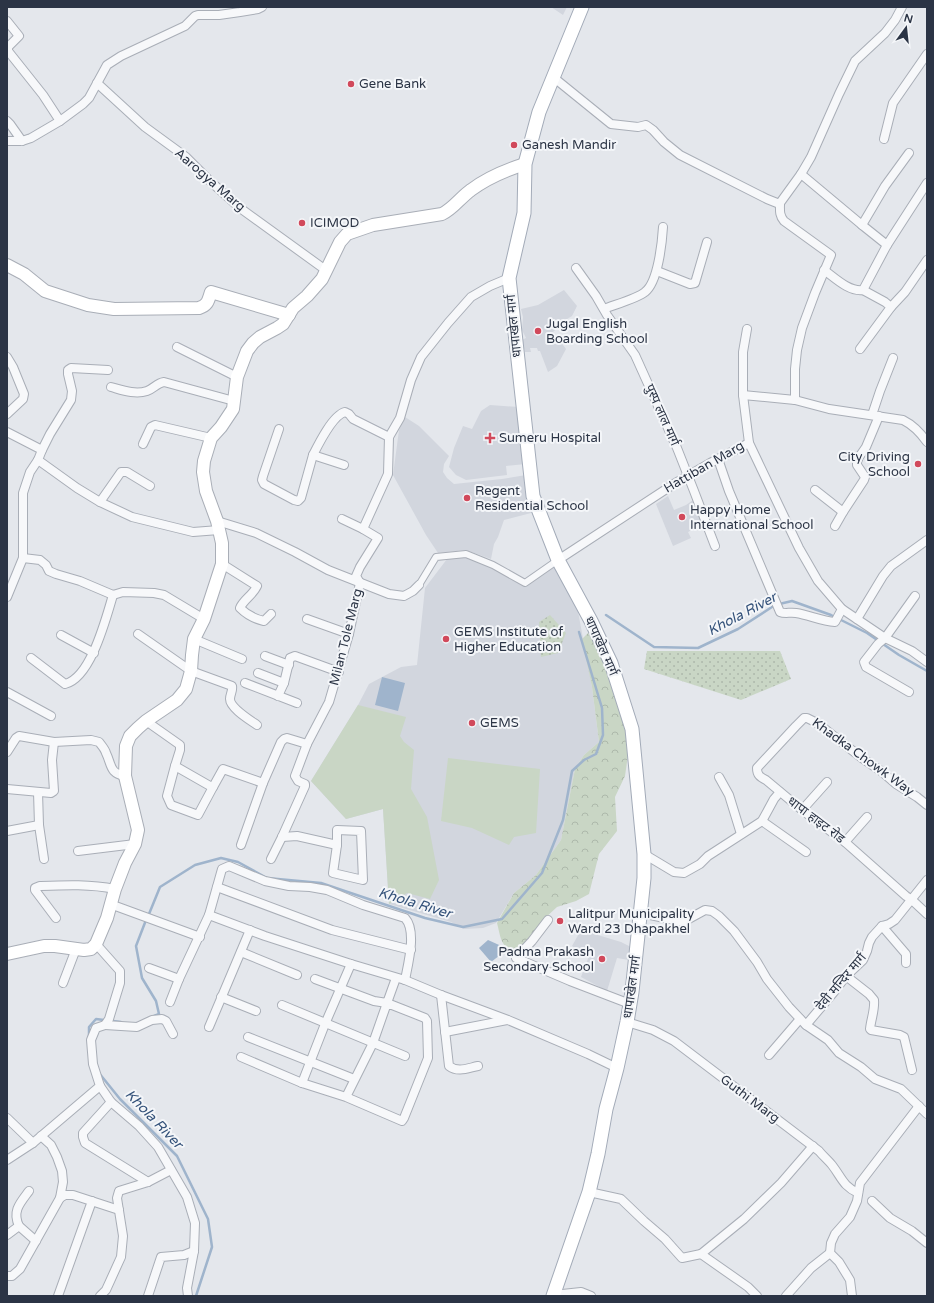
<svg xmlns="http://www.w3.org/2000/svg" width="934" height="1303" viewBox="0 0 934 1303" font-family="'Varela Round','Noto Sans Devanagari',sans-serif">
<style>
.built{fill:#d2d6de}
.grass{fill:url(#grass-dots)}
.forest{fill:url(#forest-crowns)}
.garden{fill:#c9d6c5}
.water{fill:#9fb4cc}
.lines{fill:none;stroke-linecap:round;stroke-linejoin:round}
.stream{stroke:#9fb4cc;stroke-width:2.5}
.pedestrian-casing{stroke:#a9aeb7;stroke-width:8}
.minor-casing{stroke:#a9aeb7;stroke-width:10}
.secondary-casing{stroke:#a9aeb7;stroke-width:14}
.primary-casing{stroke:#a3abb8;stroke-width:15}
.pedestrian{stroke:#f7f8fa;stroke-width:6}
.minor{stroke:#f7f8fa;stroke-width:8}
.secondary{stroke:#fff;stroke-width:12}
.primary{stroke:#fff;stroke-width:13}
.poi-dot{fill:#d1495b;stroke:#f4f6f9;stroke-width:1.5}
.labels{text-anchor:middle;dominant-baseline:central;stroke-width:4;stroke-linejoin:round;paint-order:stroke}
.poi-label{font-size:13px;fill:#2b3445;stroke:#f4f6f9;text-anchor:start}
.street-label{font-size:13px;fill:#2b3445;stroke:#f4f6f9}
.water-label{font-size:14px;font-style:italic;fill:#34527a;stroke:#f4f6f9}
</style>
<defs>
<pattern id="grass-dots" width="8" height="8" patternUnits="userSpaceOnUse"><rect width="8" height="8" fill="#c9d6c5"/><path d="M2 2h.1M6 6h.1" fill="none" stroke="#adb8ab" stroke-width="1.8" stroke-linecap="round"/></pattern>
<pattern id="forest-crowns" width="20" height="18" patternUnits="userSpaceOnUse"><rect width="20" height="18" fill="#c9d6c5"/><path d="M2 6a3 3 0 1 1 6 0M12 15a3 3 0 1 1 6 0" fill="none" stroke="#adb8ab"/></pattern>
</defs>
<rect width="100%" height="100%" fill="#e4e7ec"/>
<g class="built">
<path d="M 551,7 L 567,7 L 563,15 Z"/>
<path d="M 564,290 L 577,306 L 572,316 L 567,319 L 553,332 L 566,349 L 557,366 L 548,372 L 540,351 L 538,351 L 537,348 L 530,348 L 531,352 L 525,352 L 522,340 L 526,338 L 522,330 L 523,317 L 521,309 L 538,305 Z"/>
<path d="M 490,405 L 519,407 L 526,464 L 506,466 L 507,475 L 466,480 L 456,475 L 449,467 L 454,448 L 463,426 L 472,429 L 481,411 Z"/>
<path d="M 405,417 L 419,426 L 449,456 L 444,464 L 443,472 L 447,478 L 454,484 L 502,479 L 526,475 L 531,513 L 504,520 L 498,537 L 494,544 L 491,559 L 466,550 L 438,553 L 426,535 L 393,475 L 399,430 Z"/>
<path d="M 668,496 L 674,510 L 686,505 L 696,498 L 705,523 L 688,532 L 691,538 L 673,546 L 656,504 Z"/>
<path d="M 466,554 L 525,583 L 558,563 L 577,606 L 592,687 L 599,742 L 584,755 L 575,769 L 561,840 L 536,875 L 514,893 L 496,923 L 483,928 L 464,929 L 451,922 L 389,904 L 383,809 L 346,819 L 311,781 L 358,705 L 369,684 L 401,667 L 417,665 L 425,588 L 447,559 Z"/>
<path d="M 581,930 L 621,942 L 631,947 L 629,960 L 617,958 L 607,991 L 581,977 L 589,956 L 572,946 Z"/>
</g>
<g class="grass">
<path d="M 550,615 L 566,633 L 558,653 L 541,657 L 539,622 Z"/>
<path d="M 647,651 L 780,651 L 791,679 L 741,700 L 644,669 Z"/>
</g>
<path class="forest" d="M 591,630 L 599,648 L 622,714 L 629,748 L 625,776 L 615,797 L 617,831 L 599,854 L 589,894 L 576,901 L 557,907 L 543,920 L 526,946 L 515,951 C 500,947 501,938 497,923 L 514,893 L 536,875 L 561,840 L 575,769 L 584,755 L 599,742 L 592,687 L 582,639 Z"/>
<g class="garden">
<path d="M 358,705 L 406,717 L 400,736 L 404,742 L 414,750 L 411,789 L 427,817 L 439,880 L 430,899 L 407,893 L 389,904 L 383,809 L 346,819 L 311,781 Z"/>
<path d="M 448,758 L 540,769 L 536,833 L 514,837 L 509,845 L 472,828 L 441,821 Z"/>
</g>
<g class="water">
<path d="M 382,677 L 405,683 L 398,711 L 375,705 Z"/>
<path d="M 488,940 L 508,949 L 491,962 L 479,948 Z"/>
</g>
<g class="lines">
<g class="stream">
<path d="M 606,615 L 654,647 L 698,648 L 738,629 L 775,605 L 792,601 L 831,615 L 867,633 L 899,655 L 927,671"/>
<path d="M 149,914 L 160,887 L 195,865 L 221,858 L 238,862 L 267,878 L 321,883 L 425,918 L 463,927 L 502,919 L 542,873 L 563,820 L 572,771 L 584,760 L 596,754 L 603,735 L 602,708 L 579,632"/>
<path d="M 146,920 L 136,946 L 142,978 L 156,1001 L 159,1014 L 154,1016"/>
<path d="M 113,1021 L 121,1022"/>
<path d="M 89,1037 L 89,1027 L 96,1019 L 104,1020"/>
<path d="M 99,1073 L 120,1099 L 177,1156 L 208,1219 L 212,1247 L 196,1296"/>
</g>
<g class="pedestrian-casing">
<path id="pedestrian" d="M 419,585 L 436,557 L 466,554 L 493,565 L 525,583 L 558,560"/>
</g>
<g class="minor-casing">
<g id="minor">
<path d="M 7,21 L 19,36 L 8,47 L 8,51 L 43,95 L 60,121"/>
<path d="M 553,77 L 611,124 L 638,127 L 646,125 L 653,130 L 664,142 L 680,155 L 767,199 L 777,203 L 780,203"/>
<path d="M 97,83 L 145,127 L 186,157 L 211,182 L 240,208 L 327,271"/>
<path d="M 7,121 L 10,124 L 22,141"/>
<path d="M 884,139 L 893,103 L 927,54"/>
<path d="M 7,141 L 22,141 L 31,138 L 60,121 L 83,104 L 89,98 L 107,65 L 121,56 L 185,26 L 195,16 L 198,15 L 219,15 L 240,12 L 258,9 L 262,7"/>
<path d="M 801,174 L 862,225"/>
<path d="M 780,203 L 801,174 L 811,157 L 839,94 L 855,61 L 885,33 L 895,20 L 902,7"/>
<path d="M 780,203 C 780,210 779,215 784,221 L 831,255 L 815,293 L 802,328 L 797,350 L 795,369 L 795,400"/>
<path d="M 887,245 L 927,183"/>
<path d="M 576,268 L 596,296 L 607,315 L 635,355 L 677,448 L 694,491 L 715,546"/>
<path d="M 824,270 C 835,278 849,292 863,290 L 887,245 L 862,225 L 885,186 L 909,153"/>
<path d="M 657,271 L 690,284 L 695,283 L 707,242"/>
<path d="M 891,307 L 905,292 L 927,260"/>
<path d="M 604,309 C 614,305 638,298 645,292 C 658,282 662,243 663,227"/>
<path d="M 747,329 L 743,352 L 743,395 L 749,443 L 799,548 L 818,581 L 842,609 L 885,638 L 912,651 L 927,662"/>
<path d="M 177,347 L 237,377"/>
<path d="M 860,349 L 891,307 L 885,302 L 863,290"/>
<path d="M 7,357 L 13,367 L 24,394 L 23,399 L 7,414"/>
<path d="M 111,387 C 122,390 135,395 147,391 C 153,389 157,383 164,382 L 234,401"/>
<path d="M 743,395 L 795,400 L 829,409 L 903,420 C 913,425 920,432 927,442"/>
<path d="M 872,415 L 880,391 L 893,358"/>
<path d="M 279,429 L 263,476 L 262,480 L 264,484 L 294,500 L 298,501 L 301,498 L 313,455"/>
<path d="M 7,432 L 42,450"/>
<path d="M 143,444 L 151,427 L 155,425 L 211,438"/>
<path d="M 718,459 L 729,491 L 780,612 C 785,614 790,612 796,613 C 809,615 821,621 835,622 L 842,609"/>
<path d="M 38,460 L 77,488 L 100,502 L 132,517 L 193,532 L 219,530"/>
<path d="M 344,465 L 313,455 C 319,443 333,415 345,412 L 349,414 L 353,419 L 389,437"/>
<path d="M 815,490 L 843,512"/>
<path d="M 100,502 L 121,472 L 127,472 L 150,486"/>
<path d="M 342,519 L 363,529"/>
<path d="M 217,521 L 256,533 L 295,552 L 328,570 L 389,594 L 404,596 L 413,591 L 419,585"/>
<path d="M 835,526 L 843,512 L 864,480 L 865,477 L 857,465 L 857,462 L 859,457 L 866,447 L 879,416"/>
<path d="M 23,558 L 40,560 L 46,565 L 49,571 L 56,574 L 80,581 L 113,595 L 123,592 L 154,593 L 164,595 L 204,619"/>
<path d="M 558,560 L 677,482 L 710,463 L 749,443"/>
<path d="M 222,564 L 257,586 C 253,595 243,600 240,608 C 247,615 255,619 264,621 L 271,614"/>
<path d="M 360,583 L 356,576 L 360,567 L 378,538 L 363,529 L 388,474 L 389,437 L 400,418 L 411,380 L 421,357 L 448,323 L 471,297 L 490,286 L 509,278"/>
<path d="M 7,597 L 23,558 L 23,493 L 30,472 L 38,460 L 42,450 L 50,434 L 71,400 L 72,391 L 68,374 L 68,370 L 71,368 L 108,370"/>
<path d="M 307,619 L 349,634"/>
<path d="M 857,619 L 883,576 L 891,566 L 927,540"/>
<path d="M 138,634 L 191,671 L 232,686 C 233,691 230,694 230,699 C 230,708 250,720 257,725"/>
<path d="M 61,635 L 94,653"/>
<path d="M 194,639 L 242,659"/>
<path d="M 265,656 L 289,665"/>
<path d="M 31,658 L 65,684 C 91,678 106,618 113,595"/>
<path d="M 258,673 L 284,683"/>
<path d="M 245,683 L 297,703"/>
<path d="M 7,692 L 51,716"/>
<path d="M 909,692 L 866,667 L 864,662 L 878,644 L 885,638 L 915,596"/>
<path d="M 278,696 L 284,683 L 290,658 L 295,656 L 339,672"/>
<path d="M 146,721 L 180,745 L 180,750 L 175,766 L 210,786 L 213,787 L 223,769 L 263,783"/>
<path d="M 7,752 L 16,738 L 19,736 L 54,742 L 91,740 L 99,742 C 102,746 105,749 106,753 C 112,765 109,773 125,776"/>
<path d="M 175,766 L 167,796 L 171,805 L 198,815 L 213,787"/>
<path d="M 719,777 L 729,795 L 741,834"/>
<path d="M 7,789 L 51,793 L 54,791 L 52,760 L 54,742"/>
<path d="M 38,792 L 39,825 L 44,859"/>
<path d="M 927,805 L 917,797 L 896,784 L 881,771 L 862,758 L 817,723 L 807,718 L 804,718 L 796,726 L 757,768 C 757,775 760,777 766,780 L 802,810 L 845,842 L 906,896 L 912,900 L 927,914"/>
<path d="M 802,810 L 827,782"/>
<path d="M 762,821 L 806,852"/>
<path d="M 337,830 L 361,831 L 363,880 L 333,873 L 337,845 Z"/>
<path d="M 7,831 L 39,825"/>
<path d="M 282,837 L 297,836 L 337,845"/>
<path d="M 845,842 L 867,817"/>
<path d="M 241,845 L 263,783 L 281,742 L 284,739 L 287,738 L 307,744"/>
<path d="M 78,851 L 135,844"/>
<path d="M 644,854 L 674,872 L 684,873 L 700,864 L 708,856 L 762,821 L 774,799 L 780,792"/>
<path d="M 271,859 L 282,837 L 305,786 L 305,784 L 298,781 L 295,776 L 307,744 L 329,702 L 349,634 L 360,583"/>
<path d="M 217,887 L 332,930 L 411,950"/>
<path d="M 110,904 L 200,937"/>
<path d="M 641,913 L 683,922 L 705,910 L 712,911 L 719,916 L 734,931 L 757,962 L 767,979 L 789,1007 L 806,1025 L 828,1040 L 839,1053 L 861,1067 L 875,1079 L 901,1089 L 927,1114"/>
<path d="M 209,915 L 265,936 L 351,964 L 405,980 L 441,995 L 508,1020 L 588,1054 L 617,1068"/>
<path d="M 56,918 L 35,890 L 35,888 L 40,886 C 66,885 90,884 115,889"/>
<path d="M 548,920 L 532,941 L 516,958 L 570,981 L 630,1004"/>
<path d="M 882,926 L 906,954 L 906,963"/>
<path d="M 241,952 L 297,975"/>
<path d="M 149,968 L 179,979"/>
<path d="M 846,976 L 869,994 L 874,1000 C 875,1010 871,1019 870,1029 L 871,1030 L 900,1035 L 904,1037 L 912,1070"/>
<path d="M 315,979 L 374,1001 L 387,1003 L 396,978"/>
<path d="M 63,983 L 76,949"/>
<path d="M 441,995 L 449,1066 C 458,1073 468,1068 478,1066"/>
<path d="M 221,997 L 256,1011"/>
<path d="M 170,1002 L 179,979 L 209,915 L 222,869 L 229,866 L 265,881 L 289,886 L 310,887 L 327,890 L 363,905 L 405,918 C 417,931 408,964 405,980"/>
<path d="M 282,1005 L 405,1056"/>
<path d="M 627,1022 L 653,1030 L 674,1041 L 819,1151 C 823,1156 828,1160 832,1165 C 842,1178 843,1186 858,1193"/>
<path d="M 105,1025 L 137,1027 L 152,1020 L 162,1019 L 166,1021 L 173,1034"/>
<path d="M 806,1025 L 834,992 L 846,976 L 863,960 L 867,951 L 869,943 L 872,937 L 882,926 L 889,924 L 895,920 L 927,880"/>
<path d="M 209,1027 L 250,930"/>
<path d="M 445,1032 L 507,1020"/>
<path d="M 248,1037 L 354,1079"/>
<path d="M 769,1055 L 800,1019"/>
<path d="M 241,1057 L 302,1083 L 325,1024 L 351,964"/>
<path d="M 302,1083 L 346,1097 L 402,1121 L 404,1118 L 428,1058 L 427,1021 L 425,1018 L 387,1003 L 373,1043 L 346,1097"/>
<path d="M 100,1086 L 111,1102 L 139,1126 L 158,1147 L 187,1197 L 195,1223 L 194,1251 L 187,1288 L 188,1296"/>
<path d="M 111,1102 L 83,1133 L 83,1137 L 85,1143 L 148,1182"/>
<path d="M 7,1118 L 33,1143"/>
<path d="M 41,1136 L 51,1145 L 57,1157 L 62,1171 L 63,1182 L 60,1198"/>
<path d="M 7,1160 L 33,1143 L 100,1086 L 93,1064 L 91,1040 L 96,1028 L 105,1025 L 109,1019 L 120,983 L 120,971 L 96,944"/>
<path d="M 589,1192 L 621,1199 L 644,1221 L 665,1239 L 682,1258 L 701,1254 L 748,1287 L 757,1296"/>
<path d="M 872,1201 L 890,1218 L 912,1231 L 927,1243"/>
<path d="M 19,1226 C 12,1211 20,1203 29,1191"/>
<path d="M 7,1235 L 19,1226 L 36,1241"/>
<path d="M 701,1254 L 744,1219 L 781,1183 L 813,1146"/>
<path d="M 7,1276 L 12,1276 L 20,1269 L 60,1198 L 65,1195 L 73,1195 L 119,1210"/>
<path d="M 553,1295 L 581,1292 L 591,1296"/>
<path d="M 58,1296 L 92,1201"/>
<path d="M 100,1296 L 106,1290 L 121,1257 L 123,1236 L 117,1198 L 119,1191 L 148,1182 L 171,1170"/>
<path d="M 148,1296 L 161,1257 L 184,1255 L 194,1251"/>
<path d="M 786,1296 L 811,1268 L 830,1253"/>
<path d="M 852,1296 L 850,1280 L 839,1262 L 830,1253 L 831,1243 L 835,1234 L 850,1217 L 857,1201 L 860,1183 L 919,1106"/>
</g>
</g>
<g class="secondary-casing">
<g id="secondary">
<path d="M 7,265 L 24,274 L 45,291 L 88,305 L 114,309 L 199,308 C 208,305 208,301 211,292 L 289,315"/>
<path d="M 7,954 L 44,946 L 55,946 L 84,950 L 91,949 L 96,944 L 107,918 L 115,889 L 125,863 L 135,844 L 138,830 L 125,776 L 126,746 L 130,736 L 138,728 L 146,721 L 177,700 L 186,689 L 191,671 L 192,655 L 194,639 L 204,619 L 222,564 L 222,543 L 217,521 L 206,491 L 203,472 L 204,461 L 211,438 L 221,427 L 233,409 L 237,377 L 247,351 L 253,343 L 260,337 L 277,328 L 283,324 L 293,308 L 307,296 L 322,279 L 340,242 L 347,234 L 373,225 L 442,214 C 453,209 461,197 471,190 C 487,178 506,170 525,164"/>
</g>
</g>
<g class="primary-casing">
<path id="primary" d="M 553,1296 L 589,1192 L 598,1154 L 606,1109 L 617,1068 L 627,1022 L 632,992 L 644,878 L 644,854 L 632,729 L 611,663 L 591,621 L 558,560 L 533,496 L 509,278 L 524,213 L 525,164 L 539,112 L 582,7"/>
</g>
<use href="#pedestrian" class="pedestrian"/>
<use href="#minor" class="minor"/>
<use href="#secondary" class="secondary"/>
<use href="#primary" class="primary"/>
</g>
<g class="poi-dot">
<circle cx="351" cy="84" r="4"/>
<circle cx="514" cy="145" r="4"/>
<circle cx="302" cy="223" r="4"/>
<circle cx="538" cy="331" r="4"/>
<path d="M488 432h4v4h4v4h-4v4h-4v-4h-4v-4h4z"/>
<circle cx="918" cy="464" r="4"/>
<circle cx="467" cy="498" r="4"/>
<circle cx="682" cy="517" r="4"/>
<circle cx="446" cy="639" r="4"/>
<circle cx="472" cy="723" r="4"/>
<circle cx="560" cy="921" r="4"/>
<circle cx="602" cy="959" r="4"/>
</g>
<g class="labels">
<g class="poi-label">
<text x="359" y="84">Gene Bank</text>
<text x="522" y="145">Ganesh Mandir</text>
<text x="310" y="223">ICIMOD</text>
<text x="546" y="324">Jugal English<tspan x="546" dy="15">Boarding School</tspan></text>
<text x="499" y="438">Sumeru Hospital</text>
<text x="910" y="457" text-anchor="end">City Driving<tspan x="910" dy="15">School</tspan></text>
<text x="475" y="491">Regent<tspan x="475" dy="15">Residential School</tspan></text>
<text x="690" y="510">Happy Home<tspan x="690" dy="15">International School</tspan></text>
<text x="454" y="632">GEMS Institute of<tspan x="454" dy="15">Higher Education</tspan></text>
<text x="480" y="723">GEMS</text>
<text x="568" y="914">Lalitpur Municipality<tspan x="568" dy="15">Ward 23 Dhapakhel</tspan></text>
<text x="594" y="952" text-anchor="end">Padma Prakash<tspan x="594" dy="15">Secondary School</tspan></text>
</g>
<g class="street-label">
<text transform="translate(210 180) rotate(41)">Aarogya Marg</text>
<text transform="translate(514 326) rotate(-96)">धापाखेल मार्ग</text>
<text transform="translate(662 415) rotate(66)">पुस्प लाल मार्ग</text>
<text transform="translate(704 467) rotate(-30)">Hattiban Marg</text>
<text transform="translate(346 637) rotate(-76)">Milan Tole Marg</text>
<text transform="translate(601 646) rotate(66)">धापाखेल मार्ग</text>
<text transform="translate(863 757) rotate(36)">Khadka Chowk Way</text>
<text transform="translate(816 820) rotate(37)">धापा हाइट रोड</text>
<text transform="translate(841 982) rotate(-50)">देवी मन्दिर मार्ग</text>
<text transform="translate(632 987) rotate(-82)">धापाखेल मार्ग</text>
<text transform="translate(750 1099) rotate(37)">Guthi Marg</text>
</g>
<g class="water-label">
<text transform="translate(742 614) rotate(-28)">Khola River</text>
<text transform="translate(415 903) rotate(17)">Khola River</text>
<text transform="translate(154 1119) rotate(46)">Khola River</text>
</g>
</g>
<rect width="934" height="1303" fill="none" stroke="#2b3445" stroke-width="16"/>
<g transform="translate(906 28) rotate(15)" stroke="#f4f6f9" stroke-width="3" paint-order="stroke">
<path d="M0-3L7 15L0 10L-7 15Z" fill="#2b3445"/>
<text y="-6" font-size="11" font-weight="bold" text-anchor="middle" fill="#2b3445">N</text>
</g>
</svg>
